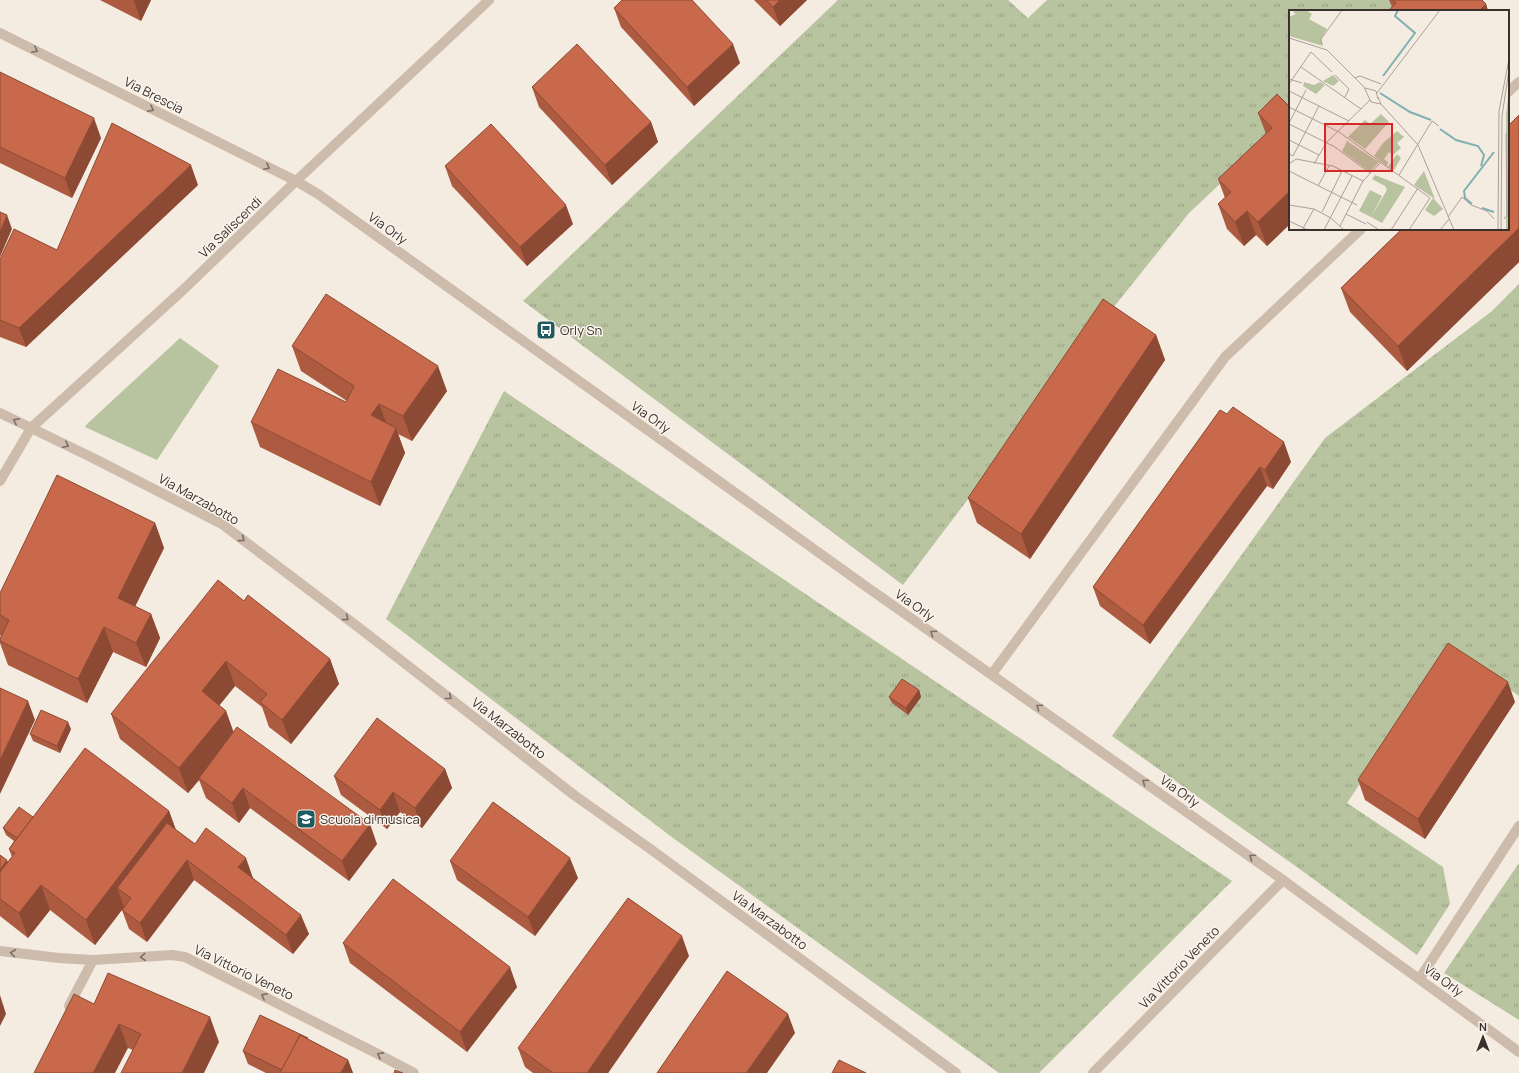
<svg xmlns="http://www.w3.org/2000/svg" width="1519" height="1073" viewBox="0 0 1519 1073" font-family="Manrope,sans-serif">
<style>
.grass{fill:#b8c4a0}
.park{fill:url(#park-tufts)}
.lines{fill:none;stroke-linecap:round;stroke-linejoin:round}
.minor{stroke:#cdbbac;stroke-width:10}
.wall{fill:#ac5a40}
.shaded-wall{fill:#8c4a34}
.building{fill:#c8694b;stroke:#8c4a34}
.oneway{stroke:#7d6f65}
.labels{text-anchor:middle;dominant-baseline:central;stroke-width:3;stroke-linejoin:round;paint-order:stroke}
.street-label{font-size:13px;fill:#3b302b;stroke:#fbf5ee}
.poi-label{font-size:13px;fill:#3b302b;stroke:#fbf5ee;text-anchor:start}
.inset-river{fill:none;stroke:#7fb0b2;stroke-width:2}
.inset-road{fill:none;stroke:#aaa098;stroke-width:1}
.view{fill:#d62828;fill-opacity:0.15;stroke:#d62828;stroke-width:2}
.inset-edge{fill:none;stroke:#3b302b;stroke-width:2}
</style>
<defs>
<pattern id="park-tufts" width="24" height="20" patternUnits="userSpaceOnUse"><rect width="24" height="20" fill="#b8c4a0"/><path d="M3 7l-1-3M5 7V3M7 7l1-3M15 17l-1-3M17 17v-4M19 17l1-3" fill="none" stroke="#97a083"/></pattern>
</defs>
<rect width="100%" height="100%" fill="#f4ebe1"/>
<path class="grass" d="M 180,338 L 219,366 L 157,460 L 85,427 L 87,424 Z"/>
<g class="park">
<path d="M 838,0 L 1008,0 L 1028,18 L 1047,0 L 1416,0 L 1404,11 L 1290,11 L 1290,118 L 1189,213 L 1105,318 L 903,585 L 523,301 Z"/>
<path d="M 1519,284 L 1519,696 L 1451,648 L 1347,803 L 1443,867 L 1450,904 L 1417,955 L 1301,870 L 1112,736 L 1325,438 L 1492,311 Z"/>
<path d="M 504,391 L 1232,881 L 1039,1073 L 999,1073 L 673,838 L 386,619 Z"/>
<path d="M 1519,863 L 1519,1020 L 1444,973 Z"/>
</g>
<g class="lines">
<g class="minor">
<path d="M 0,33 L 296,181 L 318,194 L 864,585 L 1283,880 C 1361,938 1441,994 1519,1052"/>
<path d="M 1508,92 L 1519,82"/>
<path d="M 0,413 L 93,458 L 222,524 L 362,630 L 574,795 L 649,848 L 956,1073"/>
<path d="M 0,481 L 31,428 L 183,290 L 296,181 L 489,0"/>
<path d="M 992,674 L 1225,357 L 1361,229"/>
<path d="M 0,951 L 59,958 L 93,960 L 172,955 L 185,957 L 376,1053 L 414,1073"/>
<path d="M 1420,978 L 1519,826"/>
<path d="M 69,1006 L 93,960"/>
<path d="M 1093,1073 L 1283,880"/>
</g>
</g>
<g class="wall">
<path d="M 100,0 L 151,0 L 141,21 Z"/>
<path d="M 754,0 L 807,0 L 780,26 Z"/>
<path d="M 1389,0 L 1482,0 L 1486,4 L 1488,11 L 1388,11 L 1392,7 Z"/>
<path d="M 614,8 L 740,63 L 694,106 L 621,27 Z"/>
<path d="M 0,72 L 101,138 L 72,198 L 0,163 Z"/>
<path d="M 532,87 L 651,122 L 658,142 L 612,185 L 539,107 Z"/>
<path d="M 1290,107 L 1290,224 L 1267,246 L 1256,235 L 1244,246 L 1227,229 L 1218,204 L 1225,198 L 1218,179 L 1266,134 L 1258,113 Z"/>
<path d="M 1519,115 L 1519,262 L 1407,371 L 1350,312 L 1341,288 Z"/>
<path d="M 445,166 L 573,224 L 527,266 L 452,186 Z"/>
<path d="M 198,185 L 26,347 L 0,337 L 0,259 L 57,250 Z"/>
<path d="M 1156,335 L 1165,360 L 1030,559 L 977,523 L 968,498 Z"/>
<path d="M 292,346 L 447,391 L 412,441 L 398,434 L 405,453 L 380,506 L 260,447 L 251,422 L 346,402 L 347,401 L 301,371 Z"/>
<path d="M 1220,410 L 1291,462 L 1273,489 L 1267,486 L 1150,644 L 1100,606 L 1093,587 Z"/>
<path d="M 155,523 L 164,548 L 135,606 L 151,614 L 160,638 L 146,667 L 113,652 L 87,703 L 8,665 L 0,643 L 0,639 L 1,636 L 0,635 L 0,593 Z"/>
<path d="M 244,601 L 330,659 L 339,684 L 291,744 L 269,727 L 262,707 L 235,686 L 219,705 L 226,711 L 233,732 L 377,844 L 349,881 L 250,808 L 239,823 L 206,798 L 199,780 L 188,793 L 120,739 L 111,714 Z"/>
<path d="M 919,690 L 921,697 L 908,715 L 892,703 L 889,697 Z"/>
<path d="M 1515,702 L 1425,839 L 1365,800 L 1358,780 Z"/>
<path d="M 71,729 L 60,753 L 33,741 L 30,734 Z"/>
<path d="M 445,769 L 452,788 L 422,828 L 400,812 L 387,829 L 341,795 L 334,776 Z"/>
<path d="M 169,811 L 176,830 L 195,844 L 253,878 L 309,934 L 293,954 L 194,880 L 147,942 L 129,929 L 122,910 L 95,945 L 50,910 L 28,938 L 0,916 L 0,855 L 8,862 L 12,857 L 9,849 L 14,841 L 6,835 L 3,828 L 33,817 Z"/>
<path d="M 450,861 L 578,878 L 535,936 L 457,880 Z"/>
<path d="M 343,943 L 517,987 L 467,1052 L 350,963 Z"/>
<path d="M 689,956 L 608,1073 L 533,1073 L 525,1067 L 518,1048 Z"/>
<path d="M 94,1004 L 219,1042 L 133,1050 L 128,1048 Z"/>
<path d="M 308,1039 L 348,1060 L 353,1073 L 266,1073 L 248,1064 L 243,1051 Z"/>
</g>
<g class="shaded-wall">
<path d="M 134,0 L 151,0 L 141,21 L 134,1 Z"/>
<path d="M 780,0 L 807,0 L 780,26 L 773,7 Z"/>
<path d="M 1486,4 L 1488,11 L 1479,11 Z"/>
<path d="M 733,44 L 740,63 L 694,106 L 687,87 Z"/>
<path d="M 94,118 L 101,138 L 72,198 L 65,178 Z"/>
<path d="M 651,122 L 658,142 L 612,185 L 605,165 Z"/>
<path d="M 191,165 L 198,185 L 26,347 L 19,328 Z"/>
<path d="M 1290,191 L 1290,224 L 1267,246 L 1258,222 Z"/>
<path d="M 566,205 L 573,224 L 527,266 L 520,247 Z"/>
<path d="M 1247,211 L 1256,235 L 1244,246 L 1235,222 Z"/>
<path d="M 7,215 L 12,229 L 0,257 L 0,232 Z"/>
<path d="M 1519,228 L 1519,262 L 1407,371 L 1398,346 Z"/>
<path d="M 1156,335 L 1165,360 L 1030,559 L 1021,534 Z"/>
<path d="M 438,366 L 447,391 L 412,441 L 403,416 Z"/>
<path d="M 379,404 L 388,428 L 371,415 Z"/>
<path d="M 396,428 L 405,453 L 380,506 L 371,482 Z"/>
<path d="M 1284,442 L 1291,462 L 1273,489 L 1265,470 Z"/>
<path d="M 1260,467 L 1267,486 L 1150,644 L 1143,625 Z"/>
<path d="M 155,523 L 164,548 L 127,623 L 118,598 Z"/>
<path d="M 151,614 L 160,638 L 146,667 L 136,643 Z"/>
<path d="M 104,627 L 113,652 L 87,703 L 78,679 Z"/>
<path d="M 330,659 L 339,684 L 291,744 L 282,720 Z"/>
<path d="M 226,661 L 235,686 L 211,716 L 202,691 Z"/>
<path d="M 1508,682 L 1515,702 L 1425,839 L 1418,819 Z"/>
<path d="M 919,690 L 921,697 L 908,715 L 906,708 Z"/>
<path d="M 28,701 L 35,720 L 0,794 L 0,760 Z"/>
<path d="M 226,711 L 235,736 L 199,778 L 199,780 L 188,793 L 179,768 Z"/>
<path d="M 68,722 L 71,729 L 60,753 L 57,746 Z"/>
<path d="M 445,769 L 452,788 L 422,828 L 415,808 Z"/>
<path d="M 243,788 L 250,808 L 239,823 L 232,803 Z"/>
<path d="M 393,792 L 400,812 L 387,829 L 380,810 Z"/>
<path d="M 169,811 L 178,836 L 117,888 L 124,907 L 95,945 L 86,920 Z"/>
<path d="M 370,824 L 377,844 L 349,881 L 342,861 Z"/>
<path d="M 246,858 L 253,878 L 245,887 L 238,867 Z"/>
<path d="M 570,858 L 578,878 L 535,936 L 528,917 Z"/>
<path d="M 7,860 L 12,874 L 0,890 L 0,870 Z"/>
<path d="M 187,860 L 194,880 L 147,942 L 140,923 Z"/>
<path d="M 41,885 L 50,910 L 28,938 L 19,913 Z"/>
<path d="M 301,915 L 309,934 L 293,954 L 286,935 Z"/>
<path d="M 682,936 L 689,956 L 608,1073 L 587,1073 Z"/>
<path d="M 510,967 L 517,987 L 467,1052 L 460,1032 Z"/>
<path d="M 0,995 L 6,1014 L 0,1026 Z"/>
<path d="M 788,1014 L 795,1033 L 767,1073 L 746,1073 Z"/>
<path d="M 210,1017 L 219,1042 L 204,1073 L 182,1073 Z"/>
<path d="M 119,1024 L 128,1048 L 115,1073 L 93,1073 Z"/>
<path d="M 348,1060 L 353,1073 L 341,1073 Z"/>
</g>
<g class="building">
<path d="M 622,0 L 692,0 L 733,44 L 687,87 L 614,8 Z"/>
<path d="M 766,0 L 780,0 L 773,7 Z"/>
<path d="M 1393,0 L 1482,0 L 1486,4 L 1479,11 L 1388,11 L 1396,3 Z"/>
<path d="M 577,44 L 651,122 L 605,165 L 532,87 Z"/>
<path d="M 0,72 L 94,118 L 65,178 L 0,147 Z"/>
<path d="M 1277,94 L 1290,107 L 1290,191 L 1258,222 L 1247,211 L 1235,222 L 1218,204 L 1231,192 L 1218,179 L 1272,128 L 1258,113 Z"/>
<path d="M 1519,115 L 1519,228 L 1398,346 L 1341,288 L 1402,229 L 1508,229 L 1508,126 Z"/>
<path d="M 112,123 L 191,165 L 19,328 L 0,320 L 0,259 L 14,229 L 57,250 Z"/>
<path d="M 491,124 L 566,205 L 520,247 L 445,166 Z"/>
<path d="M 0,212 L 7,215 L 0,232 Z"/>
<path d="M 326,294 L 438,366 L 403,416 L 379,404 L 371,415 L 396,428 L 371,482 L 251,422 L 278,369 L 346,402 L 354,386 L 292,346 Z"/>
<path d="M 1103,299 L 1156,335 L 1021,534 L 968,498 Z"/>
<path d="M 1233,407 L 1284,442 L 1265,470 L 1260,467 L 1143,625 L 1093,587 L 1220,410 L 1227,414 Z"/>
<path d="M 57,475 L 155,523 L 118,598 L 151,614 L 136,643 L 104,627 L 78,679 L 0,641 L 0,639 L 9,620 L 0,615 L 0,593 Z"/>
<path d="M 218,580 L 244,601 L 248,595 L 330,659 L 282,720 L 260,702 L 267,694 L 226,661 L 202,691 L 226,711 L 179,768 L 111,714 Z"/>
<path d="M 1448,643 L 1508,682 L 1418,819 L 1358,780 Z"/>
<path d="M 902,679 L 919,690 L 906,708 L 889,697 Z"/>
<path d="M 0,688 L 28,701 L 0,760 Z"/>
<path d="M 41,710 L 68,722 L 57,746 L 30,734 Z"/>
<path d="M 377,718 L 445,769 L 415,808 L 393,792 L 380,810 L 334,776 Z"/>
<path d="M 237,727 L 370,824 L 342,861 L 243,788 L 232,803 L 199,778 Z"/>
<path d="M 85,748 L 169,811 L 86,920 L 41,885 L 19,913 L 0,899 L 0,872 L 15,853 L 9,849 Z"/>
<path d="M 493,802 L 570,858 L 528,917 L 450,861 Z"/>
<path d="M 19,807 L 33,817 L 17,838 L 3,828 Z"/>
<path d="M 167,823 L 195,844 L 206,828 L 246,858 L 238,867 L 301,915 L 286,935 L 187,860 L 140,923 L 122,910 L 131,898 L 117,888 Z"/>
<path d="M 0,855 L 7,860 L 0,870 Z"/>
<path d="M 393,879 L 510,967 L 460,1032 L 343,943 Z"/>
<path d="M 628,898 L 682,936 L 587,1073 L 553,1073 L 518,1048 Z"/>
<path d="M 727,971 L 788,1014 L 746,1073 L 657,1073 Z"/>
<path d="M 108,973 L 210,1017 L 182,1073 L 121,1073 L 141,1034 L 119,1024 L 93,1073 L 34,1073 L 74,994 L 94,1004 Z"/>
<path d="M 260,1015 L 308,1038 L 307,1039 L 300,1035 L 282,1070 L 243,1051 Z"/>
<path d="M 300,1035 L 348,1060 L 341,1073 L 280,1073 Z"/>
<path d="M 839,1060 L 866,1073 L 832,1073 Z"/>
<path d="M 395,1070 L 403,1073 L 394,1073 Z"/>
</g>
<defs><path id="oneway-chevron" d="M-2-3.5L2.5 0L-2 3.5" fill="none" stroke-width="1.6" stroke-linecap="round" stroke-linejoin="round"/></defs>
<g class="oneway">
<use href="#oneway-chevron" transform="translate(35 50) rotate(27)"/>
<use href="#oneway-chevron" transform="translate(151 109) rotate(27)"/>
<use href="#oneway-chevron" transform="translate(267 167) rotate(27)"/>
<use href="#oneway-chevron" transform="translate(16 421) rotate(-154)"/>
<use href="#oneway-chevron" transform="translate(66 445) rotate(26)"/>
<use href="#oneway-chevron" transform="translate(242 539) rotate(37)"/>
<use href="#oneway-chevron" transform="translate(346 618) rotate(37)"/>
<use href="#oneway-chevron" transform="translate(933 633) rotate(-145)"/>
<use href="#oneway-chevron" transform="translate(449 697) rotate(38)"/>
<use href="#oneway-chevron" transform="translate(1039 707) rotate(-145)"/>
<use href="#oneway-chevron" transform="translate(1145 782) rotate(-145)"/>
<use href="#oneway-chevron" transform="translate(1252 857) rotate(-145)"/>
<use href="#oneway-chevron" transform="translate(13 953) rotate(-173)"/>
<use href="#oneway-chevron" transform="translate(143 957) rotate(177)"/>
<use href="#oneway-chevron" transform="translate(264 996) rotate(-153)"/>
<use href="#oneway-chevron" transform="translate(380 1055) rotate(-152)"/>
</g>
<defs>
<g id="bus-square" transform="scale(1)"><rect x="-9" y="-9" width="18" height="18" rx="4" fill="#1f5a5e" stroke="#fbf5ee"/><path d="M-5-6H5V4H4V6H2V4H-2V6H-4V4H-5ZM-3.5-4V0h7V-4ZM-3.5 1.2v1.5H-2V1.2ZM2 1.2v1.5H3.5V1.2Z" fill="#fff"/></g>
<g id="school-square" transform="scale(1)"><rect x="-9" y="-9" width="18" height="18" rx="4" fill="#1f5a5e" stroke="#fbf5ee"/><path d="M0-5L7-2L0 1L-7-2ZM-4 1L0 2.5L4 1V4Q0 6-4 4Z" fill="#fff"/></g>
</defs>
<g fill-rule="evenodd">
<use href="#bus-square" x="546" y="330"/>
<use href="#school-square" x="306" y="819"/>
</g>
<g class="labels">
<g class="street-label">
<text transform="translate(154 95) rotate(27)">Via Brescia</text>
<text transform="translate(230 227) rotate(-44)">Via Saliscendi</text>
<text transform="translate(388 228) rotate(36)">Via Orly</text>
<text transform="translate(651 417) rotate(35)">Via Orly</text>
<text transform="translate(199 499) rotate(29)">Via Marzabotto</text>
<text transform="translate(915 605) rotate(35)">Via Orly</text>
<text transform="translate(509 728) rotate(38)">Via Marzabotto</text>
<text transform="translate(1180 791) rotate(35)">Via Orly</text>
<text transform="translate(770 920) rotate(36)">Via Marzabotto</text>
<text transform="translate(1179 967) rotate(-46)">Via Vittorio Veneto</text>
<text transform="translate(244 972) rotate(26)">Via Vittorio Veneto</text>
<text transform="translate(1444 980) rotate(36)">Via Orly</text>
</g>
<g class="poi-label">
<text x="560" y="330">Orly Sn</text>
<text x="320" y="819">Scuola di musica</text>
</g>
</g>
<g transform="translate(1289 10)">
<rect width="220" height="220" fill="#f4ebe1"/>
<path d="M 7,0 L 17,0 L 23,4 L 20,9 L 38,19 L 32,29 L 34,36 L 0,26 L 0,7 L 7,4 L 4,2 ZM 81,180 L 93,186 L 82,207 L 70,201 ZM 144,188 L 154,199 L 145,206 L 136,200 Z" fill="#b8c4a0"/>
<path d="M 44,65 L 50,71 L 44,76 L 34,71 ZM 15,72 L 25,75 L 31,72 L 36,75 L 27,84 L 14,76 ZM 220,79 L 220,220 L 217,220 L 217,105 ZM 92,104 L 100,112 L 76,139 L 59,127 L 76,110 L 81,114 ZM 108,121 L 115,127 L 108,133 L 112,138 L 104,145 L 100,142 L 95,149 L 99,152 L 98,156 L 85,146 L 94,133 ZM 58,131 L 90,152 L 81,162 L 53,141 ZM 108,144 L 112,148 L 105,160 L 99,157 ZM 135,161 L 146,189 L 125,175 ZM 86,165 L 116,177 L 93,213 L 82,207 L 98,180 L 96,176 L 83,169 Z" fill="#b8c4a0"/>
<path class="inset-river" d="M 94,66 L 126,23 L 106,6 L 109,0M 91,83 L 121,102 L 142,110M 151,119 L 167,130 L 189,136 L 195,145 L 192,156M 183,194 L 176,188 L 175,181 L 205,142M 193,198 L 205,202"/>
<path class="inset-road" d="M 0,28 L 38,40 L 75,77 L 82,92 L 92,94M 33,34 L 32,29 L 53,0M 12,57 L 72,99M 46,65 L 60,79 L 56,87M 66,68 L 71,66 L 92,74M 0,69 L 13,73M 0,74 L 22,42 L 43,62M 76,78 L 87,81 L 89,89M 0,81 L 60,111M 88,83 L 151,0M 89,87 L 92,94 L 129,135 L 165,220M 0,97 L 50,122 L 141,188 L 120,220M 0,113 L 17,80M 0,114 L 46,137 L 81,163M 0,130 L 30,145M 0,144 L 4,146 L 30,96M 0,154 L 7,149 L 44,156 L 74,171M 25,154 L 37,133 L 81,90M 0,161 L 68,195M 110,165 L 143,111 L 150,116M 29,176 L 40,156M 0,195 L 25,199 L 42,208 L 55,220M 33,202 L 53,161M 57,204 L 77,214M 159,207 L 173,187 L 182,195 L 198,201 L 205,209M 215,209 L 218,205 L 217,123M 0,211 L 19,220M 78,212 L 90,220M 51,216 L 74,171 L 92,152M 13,220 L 25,199M 35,220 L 63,166M 102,220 L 129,178M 151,220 L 160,209M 209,220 L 210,101 L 220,49M 212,220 L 213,106 L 220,60"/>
<path class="view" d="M 36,114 L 103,114 L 103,161 L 36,161 Z"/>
<rect width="220" height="220" class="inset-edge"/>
</g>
<g transform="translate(1483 1037)" stroke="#fbf5ee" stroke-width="3" paint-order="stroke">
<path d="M0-3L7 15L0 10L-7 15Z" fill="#3b302b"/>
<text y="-6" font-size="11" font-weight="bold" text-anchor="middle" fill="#3b302b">N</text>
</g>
</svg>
